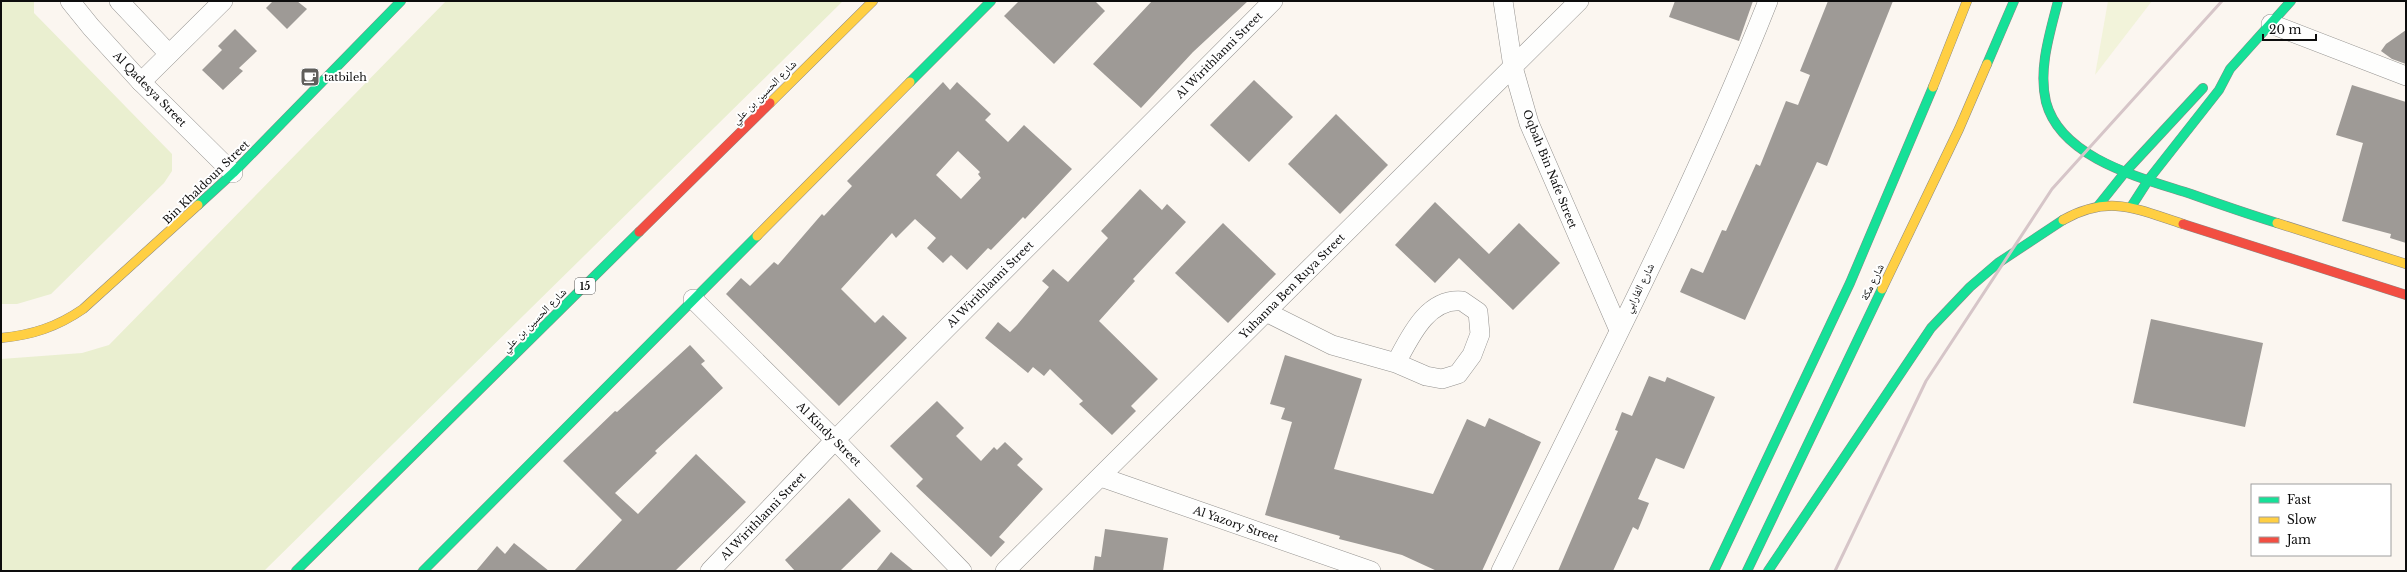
<svg xmlns="http://www.w3.org/2000/svg" width="2407" height="572" viewBox="0 0 2407 572" font-family="'Libre Baskerville','Noto Naskh Arabic',serif">
<style>
.green{fill:#eaefd0}
.pitch{fill:#f2f3da}
.building{fill:#9e9a96;fill-rule:evenodd}
.lines{fill:none;stroke-linecap:round;stroke-linejoin:round}
.street-casing{stroke:#94928f;stroke-width:20}
.fast-casing{stroke:#8b8986;stroke-width:10}
.slow-casing{stroke:#8b8986;stroke-width:10}
.jam-casing{stroke:#8b8986;stroke-width:10}
.street{stroke:#fefefd;stroke-width:19}
.fast{stroke:#16e098;stroke-width:9}
.slow{stroke:#ffcf43;stroke-width:9}
.jam{stroke:#f24e42;stroke-width:9}
.rail{stroke:#d6c5c8;stroke-width:3}
.labels{text-anchor:middle;dominant-baseline:central;stroke-width:4;stroke-linejoin:round;paint-order:stroke}
.shield{fill:#fff;stroke:#565656;stroke-width:1}
.shield-label{font-size:10px;font-weight:bold;fill:#0d0d0d}
.street-label{font-size:11px;fill:#0d0d0d;stroke:#fff}
.poi-label{font-size:11px;fill:#0d0d0d;stroke:#fff;text-anchor:start}
</style>
<rect width="100%" height="100%" fill="#fbf6f0"/>
<g class="green">
<path d="M 1,1 L 34,1 L 34,13 L 172,154 L 172,171 L 164,183 L 51,294 L 17,304 L 1,304 Z"/>
<path d="M 446,1 L 843,1 L 264,571 L 1,571 L 1,359 L 82,353 L 109,345 Z"/>
</g>
<path class="pitch" d="M 2108,1 L 2152,1 L 2095,75 Z"/>
<g class="building">
<path d="M 273,1 L 297,1 L 307,9 L 287,29 L 266,8 Z"/>
<path d="M 1019,1 L 1095,1 L 1105,11 L 1054,64 L 1004,16 Z"/>
<path d="M 1152,1 L 1248,1 L 1193,52 L 1141,108 L 1093,64 Z"/>
<path d="M 1675,1 L 1753,1 L 1739,41 L 1669,17 Z"/>
<path d="M 1828,1 L 1893,1 L 1827,166 L 1817,162 L 1745,320 L 1680,292 L 1691,268 L 1703,273 L 1722,230 L 1726,231 L 1756,164 L 1760,166 L 1786,101 L 1798,105 L 1810,75 L 1800,71 Z"/>
<path d="M 235,29 L 257,51 L 239,68 L 243,71 L 223,90 L 202,70 L 222,50 L 218,46 Z"/>
<path d="M 2406,30 L 2406,64 L 2392,59 L 2381,51 L 2386,44 Z"/>
<path d="M 1254,80 L 1293,117 L 1249,162 L 1210,125 Z"/>
<path d="M 943,82 L 950,90 L 957,82 L 991,114 L 985,120 L 1008,142 L 1024,125 L 1072,169 L 1025,219 L 1023,217 L 991,250 L 988,248 L 967,270 L 951,255 L 943,263 L 927,248 L 936,238 L 915,219 L 896,238 L 892,233 L 841,289 L 875,323 L 883,315 L 907,338 L 839,406 L 726,294 L 741,278 L 750,286 L 774,262 L 778,265 L 822,214 L 824,216 L 852,186 L 847,181 ZM 958,151 L 980,172 L 978,174 L 981,178 L 961,199 L 936,175 Z"/>
<path d="M 2352,85 L 2406,102 L 2406,243 L 2390,238 L 2391,234 L 2342,221 L 2363,143 L 2336,135 Z"/>
<path d="M 1336,114 L 1388,165 L 1340,214 L 1288,164 Z"/>
<path d="M 1140,189 L 1162,210 L 1167,204 L 1186,222 L 1133,279 L 1135,281 L 1099,321 L 1158,379 L 1131,406 L 1136,411 L 1112,435 L 1079,404 L 1083,401 L 1050,369 L 1044,376 L 1033,367 L 1028,373 L 985,338 L 998,322 L 1010,332 L 1017,325 L 1049,287 L 1042,281 L 1053,269 L 1068,282 L 1108,238 L 1101,231 Z"/>
<path d="M 1435,202 L 1489,254 L 1519,223 L 1560,263 L 1513,310 L 1459,258 L 1435,283 L 1395,245 Z"/>
<path d="M 1223,223 L 1276,274 L 1228,323 L 1175,273 Z"/>
<path d="M 2151,319 L 2263,343 L 2245,427 L 2133,403 Z"/>
<path d="M 690,345 L 705,361 L 701,364 L 723,388 L 655,451 L 657,453 L 615,493 L 638,514 L 696,454 L 746,502 L 675,571 L 574,571 L 622,520 L 563,461 L 615,411 L 617,412 Z"/>
<path d="M 1285,355 L 1362,379 L 1334,469 L 1433,494 L 1467,419 L 1485,427 L 1489,418 L 1541,442 L 1482,571 L 1437,571 L 1402,555 L 1339,539 L 1340,536 L 1265,515 L 1292,422 L 1281,419 L 1285,408 L 1270,404 Z"/>
<path d="M 1649,376 L 1665,382 L 1667,377 L 1715,397 L 1684,469 L 1656,458 L 1638,499 L 1649,503 L 1638,530 L 1633,527 L 1613,571 L 1558,571 L 1618,431 L 1615,430 L 1622,412 L 1632,416 Z"/>
<path d="M 937,401 L 964,428 L 956,436 L 981,461 L 994,447 L 997,450 L 1005,442 L 1023,459 L 1017,465 L 1043,489 L 999,537 L 1005,542 L 991,557 L 916,486 L 923,479 L 890,446 Z"/>
<path d="M 849,498 L 881,531 L 840,571 L 795,571 L 785,560 Z"/>
<path d="M 1105,529 L 1168,538 L 1163,571 L 1093,571 L 1095,556 L 1101,557 Z"/>
<path d="M 514,543 L 549,571 L 476,571 L 497,546 L 505,554 Z"/>
<path d="M 891,552 L 914,571 L 876,571 Z"/>
</g>
<g class="lines">
<g class="street-casing">
<g id="street">
<path d="M 70,1 L 91,27 L 141,82 L 233,173"/>
<path d="M 119,1 L 169,54"/>
<path d="M 1503,1 L 1513,67 L 1529,123 L 1619,330"/>
<path d="M 2271,24 L 2406,76"/>
<path d="M 141,82 L 223,1"/>
<path d="M 693,299 L 835,440 L 962,571"/>
<path d="M 1266,312 L 1332,345 L 1396,363 L 1426,376 L 1442,379 L 1458,374 L 1472,355 L 1480,334 L 1478,312 L 1462,301 C 1427,298 1410,337 1396,363"/>
<path d="M 1101,477 L 1371,571"/>
<path d="M 710,571 L 835,440 L 1273,1"/>
<path d="M 1005,571 L 1579,1"/>
<path d="M 1501,571 C 1593,383 1691,196 1768,1"/>
</g>
</g>
<g class="fast-casing">
<g id="fast">
<path d="M 2058,1 C 2050,33 2038,69 2046,102 C 2061,159 2142,178 2191,194 C 2219,204 2248,214 2277,223"/>
<path d="M 1987,64 L 2014,1"/>
<path d="M 910,82 L 991,1"/>
<path d="M 198,205 L 233,173 L 401,1"/>
<path d="M 2098,206 L 2126,171 L 2203,88"/>
<path d="M 2131,207 L 2149,179 L 2219,90 L 2230,69 L 2291,1"/>
<path d="M 296,571 L 639,232"/>
<path d="M 423,571 L 757,236"/>
<path d="M 1714,571 L 1850,283 L 1933,87"/>
<path d="M 1747,571 L 1882,289"/>
<path d="M 1768,571 L 1931,328 L 1970,287 L 1998,263 L 2063,220"/>
</g>
</g>
<g class="slow-casing">
<g id="slow">
<path d="M 1933,87 L 1967,1"/>
<path d="M 770,103 L 873,1"/>
<path d="M 2063,220 C 2110,194 2136,209 2183,224"/>
<path d="M 2277,223 L 2406,264"/>
<path d="M 757,236 L 910,82"/>
<path d="M 1882,289 L 1959,129 L 1987,64"/>
<path d="M 1,338 C 32,335 57,327 83,309 L 198,205"/>
</g>
</g>
<g class="jam-casing">
<g id="jam">
<path d="M 2183,224 L 2406,295"/>
<path d="M 639,232 L 770,103"/>
</g>
</g>
<use href="#street" class="street"/>
<use href="#fast" class="fast"/>
<use href="#slow" class="slow"/>
<use href="#jam" class="jam"/>
<path class="rail" d="M 1835,571 L 1926,381 L 2052,189 L 2222,1"/>
</g>
<defs>
<g id="cafe-square" transform="scale(1)"><rect x="-9" y="-9" width="18" height="18" rx="4" fill="#605f5c" stroke="#fff"/><path d="M-5.5-4.5H6V0H3Q3 3.5 0 3.5H-2.5Q-5.5 3.5-5.5 0ZM3-3.2v2h1.7v-2ZM-6 4.5H4V6H-6Z" fill="#fff"/></g>
</defs>
<g fill-rule="evenodd">
<use href="#cafe-square" x="310" y="77"/>
</g>
<g class="labels">
<rect class="shield" x="575" y="278" width="20" height="16" rx="3"/>
<g class="shield-label">
<text x="585" y="286">15</text>
</g>
<g class="street-label">
<text transform="translate(1219 55) rotate(-45)">Al Wirithlanni Street</text>
<text transform="translate(150 89) rotate(46)">Al Qadesya Street</text>
<text transform="translate(764 92) rotate(-45)">شارع الحسين بن علي</text>
<text transform="translate(1550 169) rotate(68)">Oqbah Bin Nafe Street</text>
<text transform="translate(206 182) rotate(-44)">Bin Khaldoun Street</text>
<text transform="translate(1872 282) rotate(-64)">شارع مكة</text>
<text transform="translate(990 284) rotate(-45)">Al Wirithlanni Street</text>
<text transform="translate(1292 286) rotate(-45)">Yuhanna Ben Ruya Street</text>
<text transform="translate(1639 288) rotate(-64)">شارع الفارابي</text>
<text transform="translate(534 320) rotate(-45)">شارع الحسين بن علي</text>
<text transform="translate(829 434) rotate(45)">Al Kindy Street</text>
<text transform="translate(763 516) rotate(-46)">Al Wirithlanni Street</text>
<text transform="translate(1236 524) rotate(19)">Al Yazory Street</text>
</g>
<g class="poi-label">
<text x="324" y="77">tatbileh</text>
</g>
</g>
<rect width="2407" height="572" fill="none" stroke="#0d0d0d" stroke-width="4"/>
<rect x="2251" y="484" width="140" height="72" fill="#ffffff" stroke="#9e9e9e"/>
<rect x="2259" y="497" width="20" height="6" fill="#16e098" stroke="#9e9e9e"/>
<text x="2287" y="504" font-size="12" fill="#0d0d0d">Fast</text>
<rect x="2259" y="517" width="20" height="6" fill="#ffcf43" stroke="#9e9e9e"/>
<text x="2287" y="524" font-size="12" fill="#0d0d0d">Slow</text>
<rect x="2259" y="537" width="20" height="6" fill="#f24e42" stroke="#9e9e9e"/>
<text x="2287" y="544" font-size="12" fill="#0d0d0d">Jam</text>
<path d="M2263 34v6h53v-6" fill="none" stroke="#0d0d0d" stroke-width="2"/>
<text x="2269" y="34" font-size="12" fill="#0d0d0d" stroke="#ffffff" stroke-width="3" paint-order="stroke">20 m</text>
</svg>
